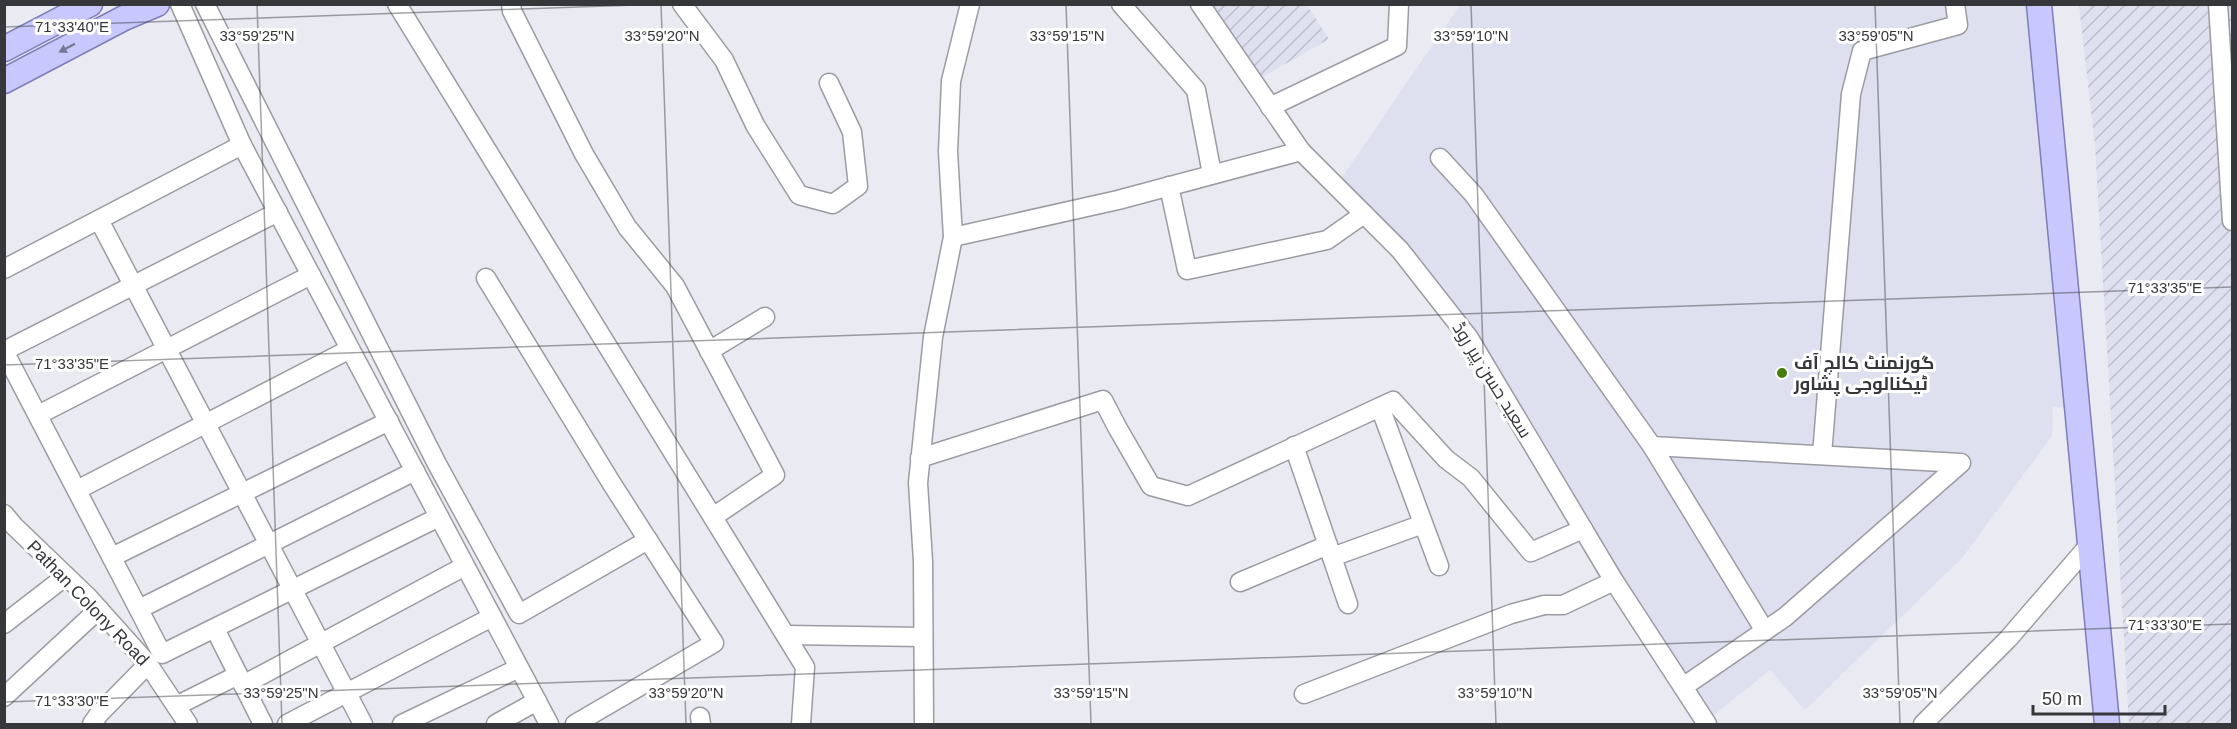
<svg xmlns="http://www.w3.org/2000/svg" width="2237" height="729" viewBox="0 0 2237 729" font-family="Helvetica,Cairo,sans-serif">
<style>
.built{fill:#dedfef}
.industrial{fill:url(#industrial-furrows)}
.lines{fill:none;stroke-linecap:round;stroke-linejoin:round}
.minor-casing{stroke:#9b9ba3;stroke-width:21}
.major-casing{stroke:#7d7db9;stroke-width:27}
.minor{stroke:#fff;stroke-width:18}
.major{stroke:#c8c8fe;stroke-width:24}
.oneway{fill:#787892}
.ticks{fill:none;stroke:#36373a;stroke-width:1.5;stroke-opacity:0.45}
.poi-dot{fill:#487d0f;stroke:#fff;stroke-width:2}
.labels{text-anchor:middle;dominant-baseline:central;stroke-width:6;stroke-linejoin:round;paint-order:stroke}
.poi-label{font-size:18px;font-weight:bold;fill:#36373a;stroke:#fff;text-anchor:start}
.street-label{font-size:18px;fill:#36373a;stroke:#fff}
.ticks-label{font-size:15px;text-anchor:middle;fill:#36373a;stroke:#fff;stroke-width:6;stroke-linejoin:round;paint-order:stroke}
</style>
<defs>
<pattern id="industrial-furrows" width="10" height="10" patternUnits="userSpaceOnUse" patternTransform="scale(1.5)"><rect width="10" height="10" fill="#dedfef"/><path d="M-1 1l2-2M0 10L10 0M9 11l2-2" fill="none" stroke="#bfc0ce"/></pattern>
</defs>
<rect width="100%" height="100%" fill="#eaeaf3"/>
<path class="built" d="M 1460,5 L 2039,5 L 2077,408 L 2053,407 L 2052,436 L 1962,558 L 1805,710 L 1770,670 L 1705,722 L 1469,338 L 1336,186 Z"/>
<g class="industrial">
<path d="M 1203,5 L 1307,5 L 1329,39 L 1261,78 Z"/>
<path d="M 2079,5 L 2232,5 L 2232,724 L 2129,724 L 2095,146 Z"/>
</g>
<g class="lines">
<g class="minor-casing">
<g id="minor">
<path d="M 180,4 L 242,145 L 549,724"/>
<path d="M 205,4 L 437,464 L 519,614 L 648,540"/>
<path d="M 397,4 L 805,667 L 801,724"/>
<path d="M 511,4 L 512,11 L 584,154 L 627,227 L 675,286 L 775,475 L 713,517"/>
<path d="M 682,4 L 724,60 L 755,125 L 799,195 L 833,204 L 858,186 L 852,132 L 829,83"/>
<path d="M 1121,4 L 1196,90 L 1212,174"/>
<path d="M 1200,4 L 1301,151 L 1400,250 L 1469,338 L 1614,581 L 1707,724"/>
<path d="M 2218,4 L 2232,221"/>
<path d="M 1270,107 L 1397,46 L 1399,4"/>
<path d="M 1440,158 L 1474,195 L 1652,446 L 1961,463 L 1785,617 L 1683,687"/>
<path d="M 1169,186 L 1187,270 L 1327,240 L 1364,214"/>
<path d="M 99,220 L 363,724"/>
<path d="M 953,237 L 1118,200 L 1301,151"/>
<path d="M 4,269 L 242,145"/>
<path d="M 486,278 L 612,484 L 714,643 L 575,724"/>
<path d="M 4,351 L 162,654 L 439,517"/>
<path d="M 4,351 L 278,212"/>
<path d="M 709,351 L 765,317"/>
<path d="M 1380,407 L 1439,566"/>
<path d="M 38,415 L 311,275"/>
<path d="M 1294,446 L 1348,604"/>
<path d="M 1652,446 L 1765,631"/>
<path d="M 1822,455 L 1851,94 L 1862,51 L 1958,25 L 1955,4"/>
<path d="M 920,458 L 1103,400 L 1117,427 L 1151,486 L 1188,496 L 1393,401 L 1446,459 L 1471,478 L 1531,552 L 1583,529"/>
<path d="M 77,490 L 350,349"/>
<path d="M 4,514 L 14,526 L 88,597 L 148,664 L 188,724"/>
<path d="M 112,557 L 389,421"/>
<path d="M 1332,557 L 1423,524"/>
<path d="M 1240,582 L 1328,545"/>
<path d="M 139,609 L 415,471"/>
<path d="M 4,624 L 66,576"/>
<path d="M 215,629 L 263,724"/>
<path d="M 786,635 L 923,637"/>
<path d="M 243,685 L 465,566"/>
<path d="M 1304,694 L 1511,614 L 1544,605 L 1563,605 L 1614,581"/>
<path d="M 4,697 L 99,609"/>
<path d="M 176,706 L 238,675"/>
<path d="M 700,717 L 701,724"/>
<path d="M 92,724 L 99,714 L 148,664"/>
<path d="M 287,724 L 492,617"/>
<path d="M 402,724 L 519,668"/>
<path d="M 496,724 L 537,701"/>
<path d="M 924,724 L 923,561 L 918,483 L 933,337 L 953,237 L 948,152 L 951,81 L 970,4"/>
<path d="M 1923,724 L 2008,639 L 2090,544"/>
</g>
</g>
<g class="major-casing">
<g id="major">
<path d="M 2039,4 L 2107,724"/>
<path d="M 4,49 L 90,4"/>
<path d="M 4,81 L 124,18 L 157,4"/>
</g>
</g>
<use href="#minor" class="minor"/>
<use href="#major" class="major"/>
</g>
<defs><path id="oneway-solid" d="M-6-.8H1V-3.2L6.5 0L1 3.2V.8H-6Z" transform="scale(1.5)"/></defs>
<use class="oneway" href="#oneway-solid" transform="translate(67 48) rotate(152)"/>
<path class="ticks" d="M 257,4 L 282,724M 661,4 L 686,724M 1066,4 L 1091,724M 1471,4 L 1496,724M 1875,4 L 1900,724M 4,27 L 663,4M 4,365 L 2232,287M 4,702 L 2232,624"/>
<circle class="poi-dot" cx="1782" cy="373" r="6"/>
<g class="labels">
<g class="poi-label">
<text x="1794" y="363">گورنمنٹ کالج آف<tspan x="1794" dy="21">ٹیکنالوجی پشاور</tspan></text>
</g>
<g class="street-label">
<text transform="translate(1492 380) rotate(58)">سعید حسن پیر روڈ</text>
<text transform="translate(88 603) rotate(46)">Pathan Colony Road</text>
</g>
</g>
<g class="ticks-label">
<text x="72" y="32">71°33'40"E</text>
<text x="257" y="41">33°59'25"N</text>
<text x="662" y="41">33°59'20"N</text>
<text x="1067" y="41">33°59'15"N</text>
<text x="1471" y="41">33°59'10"N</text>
<text x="1876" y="41">33°59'05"N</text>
<text x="2165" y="293">71°33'35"E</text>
<text x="72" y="369">71°33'35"E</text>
<text x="2165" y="630">71°33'30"E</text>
<text x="281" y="698">33°59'25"N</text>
<text x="686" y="698">33°59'20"N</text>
<text x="1091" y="698">33°59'15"N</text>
<text x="1495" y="698">33°59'10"N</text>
<text x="1900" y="698">33°59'05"N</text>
<text x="72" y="706">71°33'30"E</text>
</g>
<rect width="2237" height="729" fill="none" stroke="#36373a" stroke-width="12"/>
<path d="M2033 705v9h132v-9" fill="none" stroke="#36373a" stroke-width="3"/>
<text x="2042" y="705" font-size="18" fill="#36373a" stroke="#ffffff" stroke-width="4.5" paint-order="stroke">50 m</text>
</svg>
